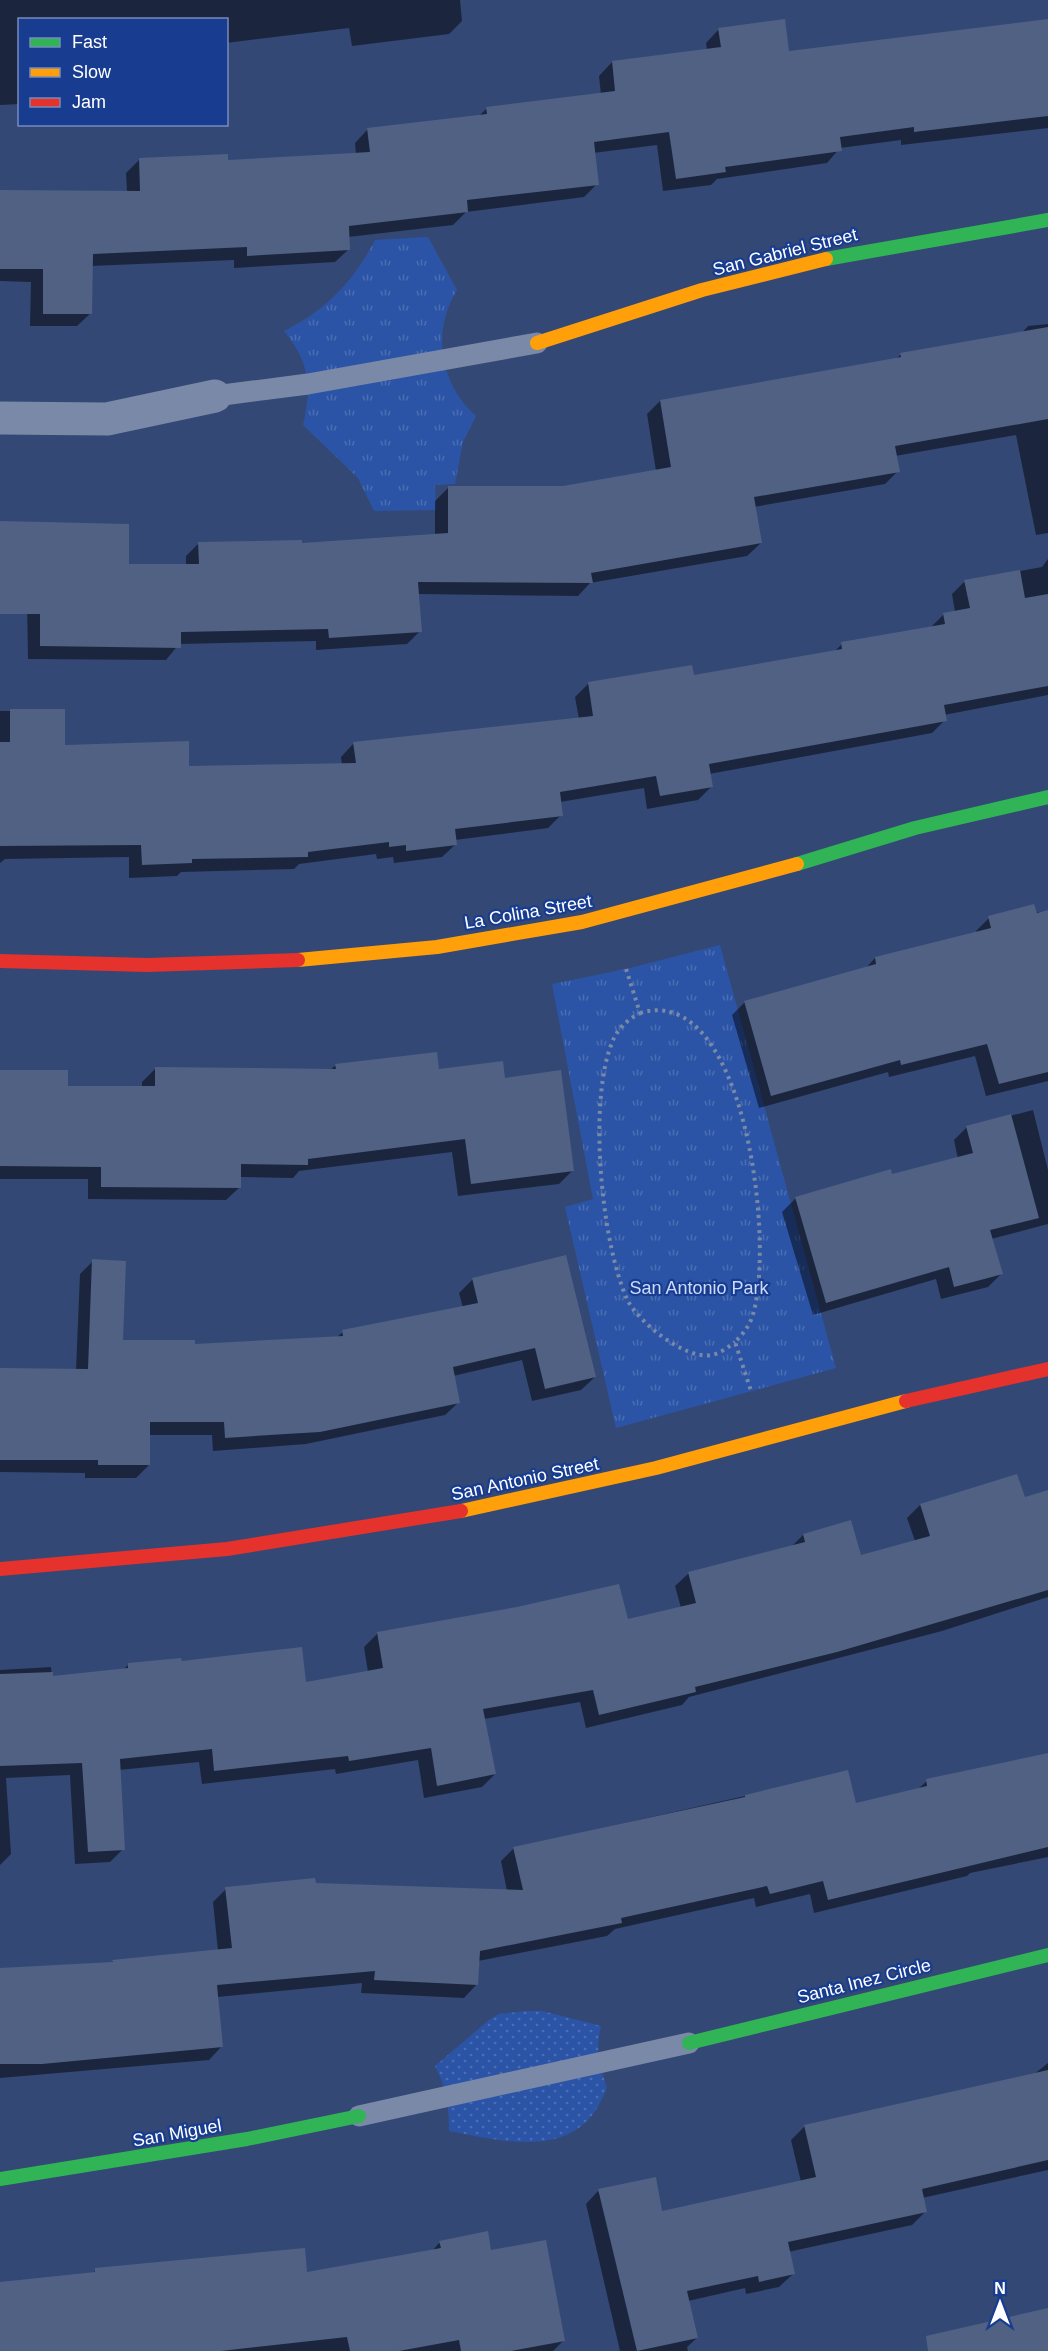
<svg xmlns="http://www.w3.org/2000/svg" width="1048" height="2351" viewBox="0 0 1048 2351" font-family="Arial,sans-serif">
<style>
.grass{fill:url(#grass-dots)}
.park{fill:url(#park-tufts)}
.shadow{fill:#0007}
.building{fill:#506184}
.lines{fill:none;stroke-linecap:round;stroke-linejoin:round}
.path{stroke:#7a89a8;stroke-width:4;stroke-dasharray:3 4.5;stroke-linecap:butt}
.lane{stroke:#7a89a8;stroke-width:21}
.street{stroke:#7a89a8;stroke-width:33}
.fast{stroke:#30b455;stroke-width:14}
.slow{stroke:#ff9f0a;stroke-width:14}
.jam{stroke:#e5322d;stroke-width:14}
.labels{text-anchor:middle;dominant-baseline:central;stroke-width:4.5;stroke-linejoin:round;paint-order:stroke}
.street-label{font-size:18px;fill:#fff;stroke:#183d90}
.park-label{font-size:18px;fill:#ccdbfb;stroke:#183d90}
</style>
<defs>
<pattern id="grass-dots" width="8" height="8" patternUnits="userSpaceOnUse" patternTransform="scale(1.5)"><rect width="8" height="8" fill="#2b54a6"/><path d="M2 2h.1M6 6h.1" fill="none" stroke="#4b6eb3" stroke-width="1.8" stroke-linecap="round"/></pattern>
<pattern id="park-tufts" width="24" height="20" patternUnits="userSpaceOnUse" patternTransform="scale(1.5)"><rect width="24" height="20" fill="#2b54a6"/><path d="M3 7l-1-3M5 7V3M7 7l1-3M15 17l-1-3M17 17v-4M19 17l1-3" fill="none" stroke="#4b6eb3"/></pattern>
</defs>
<rect width="100%" height="100%" fill="#334875"/>
<path class="grass" d="M 525,2011 L 542,2011 L 601,2026 C 595,2048 600,2066 607,2088 C 602,2099 597,2111 588,2120 C 553,2156 492,2139 449,2131 C 449,2107 447,2088 435,2066 L 489,2020 L 499,2014 Z"/>
<g class="park">
<path d="M 428,237 L 457,290 C 431,332 440,384 476,416 L 463,442 L 455,484 L 435,485 L 436,510 L 374,511 L 358,478 L 303,425 C 312,386 310,363 284,331 C 326,310 354,281 375,240 Z"/>
<path d="M 720,945 L 836,1368 L 616,1428 L 565,1207 L 593,1199 L 552,984 L 626,969 Z"/>
</g>
<g class="shadow">
<path d="M 0,0 L 460,0 L 462,21 L 449,34 L 352,46 L 349,28 L 226,43 L 226,20 L 20,20 L 20,104 L 0,105 Z"/>
<path d="M 1048,21 L 1048,128 L 901,145 L 901,140 L 840,148 L 827,163 L 717,179 L 711,185 L 663,191 L 657,145 L 593,153 L 597,184 L 584,197 L 466,212 L 453,225 L 348,237 L 349,249 L 335,262 L 234,268 L 234,260 L 91,266 L 91,313 L 77,326 L 30,326 L 31,282 L 0,281 L 0,191 L 127,192 L 126,173 L 139,160 L 227,161 L 356,155 L 355,143 L 368,129 L 479,116 L 487,108 L 601,95 L 599,76 L 612,62 L 707,50 L 706,43 L 719,29 L 788,53 Z"/>
<path d="M 1048,324 L 1048,533 L 1036,535 L 1016,435 L 895,456 L 898,471 L 885,484 L 754,507 L 761,543 L 747,556 L 590,583 L 578,596 L 418,594 L 420,631 L 407,644 L 316,650 L 316,641 L 179,644 L 166,660 L 28,659 L 26,537 L 128,565 L 186,565 L 186,556 L 199,543 L 300,544 L 435,535 L 435,501 L 449,487 L 563,487 L 656,471 L 647,414 L 660,401 L 895,360 L 901,354 L 1021,334 L 1028,326 Z"/>
<path d="M 1048,559 L 1048,695 L 944,715 L 945,720 L 932,733 L 709,774 L 711,787 L 698,800 L 647,809 L 644,788 L 560,802 L 561,815 L 548,828 L 455,840 L 456,844 L 442,857 L 394,863 L 393,857 L 377,859 L 376,854 L 299,864 L 294,869 L 181,872 L 177,876 L 129,878 L 129,857 L 5,859 L 0,863 L 0,711 L 64,711 L 64,746 L 188,767 L 342,765 L 341,757 L 354,743 L 579,719 L 575,697 L 588,684 L 693,677 L 834,652 L 842,644 L 930,628 L 944,614 L 955,612 L 952,594 L 965,581 L 1042,567 Z"/>
<path d="M 1048,911 L 1048,1081 L 986,1096 L 975,1056 L 889,1077 L 888,1072 L 759,1108 L 732,1015 L 745,1002 L 865,969 L 875,958 L 977,933 L 976,931 L 989,918 Z"/>
<path d="M 336,1065 L 438,1070 L 504,1080 L 573,1170 L 559,1184 L 458,1196 L 452,1152 L 299,1171 L 293,1178 L 240,1177 L 240,1187 L 226,1200 L 88,1199 L 88,1179 L 0,1179 L 0,1073 L 67,1087 L 142,1087 L 142,1082 L 156,1068 L 330,1070 Z"/>
<path d="M 1033,1110 L 1048,1170 L 1048,1224 L 991,1239 L 1001,1274 L 988,1287 L 941,1299 L 936,1279 L 813,1315 L 782,1212 L 795,1199 L 890,1171 L 891,1176 L 958,1159 L 954,1140 L 967,1127 Z"/>
<path d="M 93,1261 L 122,1341 L 194,1346 L 337,1337 L 343,1332 L 463,1308 L 459,1293 L 473,1279 L 595,1377 L 581,1390 L 532,1401 L 522,1360 L 453,1376 L 459,1402 L 445,1415 L 306,1444 L 213,1451 L 212,1435 L 149,1435 L 149,1465 L 136,1478 L 85,1478 L 85,1473 L 0,1472 L 0,1370 L 76,1370 L 80,1274 Z"/>
<path d="M 1048,1492 L 1048,1597 L 942,1631 L 689,1697 L 682,1705 L 586,1728 L 580,1702 L 484,1719 L 495,1774 L 482,1787 L 424,1798 L 418,1760 L 336,1774 L 335,1769 L 202,1784 L 199,1762 L 119,1770 L 123,1849 L 110,1862 L 75,1864 L 70,1775 L 6,1778 L 11,1854 L 0,1865 L 0,1670 L 51,1667 L 52,1678 L 123,1670 L 128,1665 L 180,1662 L 305,1683 L 368,1672 L 364,1647 L 377,1634 L 627,1621 L 681,1608 L 675,1586 L 689,1573 L 791,1547 L 803,1535 L 850,1522 L 860,1557 L 915,1541 L 907,1518 L 920,1505 L 1024,1499 Z"/>
<path d="M 1048,1754 L 1048,1857 L 970,1873 L 967,1876 L 814,1913 L 810,1894 L 756,1907 L 754,1898 L 615,1929 L 607,1936 L 478,1961 L 477,1984 L 464,1998 L 361,1993 L 362,1983 L 217,1997 L 222,2046 L 209,2060 L 0,2078 L 0,1969 L 111,1964 L 113,1961 L 218,1951 L 213,1902 L 226,1889 L 314,1884 L 507,1891 L 501,1861 L 514,1848 L 745,1796 L 855,1805 L 918,1789 L 927,1781 Z"/>
<path d="M 1048,2063 L 1048,2170 L 922,2198 L 925,2212 L 912,2225 L 788,2252 L 793,2274 L 779,2287 L 746,2294 L 745,2288 L 688,2301 L 697,2338 L 687,2347 L 688,2351 L 620,2351 L 586,2204 L 599,2190 L 661,2212 L 801,2182 L 791,2140 L 805,2126 L 1033,2075 Z"/>
<path d="M 440,2242 L 490,2252 L 564,2340 L 553,2351 L 0,2351 L 0,2284 L 92,2274 L 96,2270 L 306,2274 L 432,2251 Z"/>
</g>
<g class="building">
<path d="M 785,19 L 789,51 L 1048,19 L 1048,116 L 914,132 L 914,127 L 840,137 L 842,151 L 725,167 L 726,172 L 676,179 L 669,132 L 594,142 L 599,185 L 467,200 L 468,212 L 349,226 L 350,250 L 247,256 L 247,247 L 93,254 L 92,314 L 43,314 L 43,269 L 0,269 L 0,190 L 140,191 L 139,158 L 228,154 L 228,160 L 370,152 L 367,128 L 487,114 L 486,107 L 615,91 L 612,61 L 721,47 L 718,28 Z"/>
<path d="M 1048,327 L 1048,419 L 895,446 L 900,472 L 754,497 L 762,543 L 591,573 L 593,583 L 418,582 L 422,632 L 329,638 L 328,629 L 181,632 L 181,648 L 40,646 L 40,614 L 0,614 L 0,521 L 129,524 L 129,564 L 199,564 L 198,542 L 302,540 L 302,543 L 448,533 L 448,486 L 563,486 L 671,467 L 660,400 L 901,357 L 900,353 Z"/>
<path d="M 1020,570 L 1025,598 L 1048,594 L 1048,686 L 944,705 L 947,721 L 709,764 L 713,787 L 660,796 L 656,776 L 560,792 L 563,816 L 455,829 L 457,845 L 406,851 L 406,845 L 389,847 L 389,842 L 308,852 L 308,857 L 192,859 L 192,863 L 142,865 L 141,845 L 0,846 L 0,742 L 10,742 L 10,709 L 65,709 L 65,745 L 189,741 L 189,766 L 356,763 L 353,742 L 593,716 L 588,682 L 692,665 L 694,675 L 842,649 L 841,642 L 945,624 L 943,613 L 970,608 L 964,580 Z"/>
<path d="M 1034,904 L 1037,913 L 1048,910 L 1048,1072 L 999,1084 L 987,1044 L 901,1065 L 900,1060 L 771,1096 L 744,1001 L 876,964 L 875,957 L 991,928 L 988,916 Z"/>
<path d="M 437,1052 L 439,1069 L 503,1061 L 505,1078 L 561,1070 L 574,1171 L 471,1184 L 465,1139 L 308,1159 L 308,1165 L 241,1164 L 241,1188 L 101,1187 L 101,1167 L 0,1166 L 0,1070 L 68,1070 L 68,1086 L 155,1086 L 155,1067 L 336,1069 L 335,1064 Z"/>
<path d="M 1011,1114 L 1039,1218 L 990,1230 L 1003,1274 L 954,1287 L 949,1267 L 826,1303 L 795,1197 L 891,1169 L 892,1174 L 973,1153 L 966,1126 Z"/>
<path d="M 566,1255 L 596,1377 L 545,1389 L 535,1348 L 453,1367 L 460,1403 L 320,1432 L 286,1434 L 225,1438 L 224,1422 L 150,1422 L 150,1465 L 98,1465 L 98,1460 L 0,1460 L 0,1368 L 88,1369 L 92,1259 L 126,1261 L 123,1340 L 195,1340 L 195,1344 L 343,1336 L 342,1330 L 478,1303 L 472,1278 Z"/>
<path d="M 1017,1474 L 1025,1497 L 1048,1490 L 1048,1590 L 837,1652 L 695,1687 L 696,1692 L 599,1715 L 593,1690 L 483,1709 L 496,1774 L 437,1786 L 431,1748 L 349,1761 L 348,1756 L 214,1771 L 212,1749 L 120,1759 L 125,1850 L 88,1852 L 82,1763 L 0,1766 L 0,1674 L 53,1672 L 53,1676 L 128,1668 L 128,1663 L 181,1658 L 182,1661 L 302,1647 L 306,1682 L 383,1668 L 377,1632 L 517,1607 L 619,1584 L 628,1619 L 696,1603 L 688,1572 L 805,1542 L 803,1534 L 851,1520 L 861,1555 L 930,1536 L 920,1504 Z"/>
<path d="M 1048,1753 L 1048,1847 L 828,1900 L 823,1881 L 770,1894 L 767,1886 L 621,1918 L 622,1923 L 480,1951 L 478,1985 L 374,1980 L 375,1971 L 217,1985 L 223,2047 L 42,2064 L 0,2064 L 0,1968 L 113,1962 L 112,1960 L 232,1948 L 225,1887 L 315,1878 L 316,1883 L 523,1890 L 513,1847 L 745,1797 L 745,1795 L 848,1770 L 856,1803 L 927,1786 L 926,1779 Z"/>
<path d="M 1048,2070 L 1048,2160 L 922,2189 L 927,2212 L 788,2242 L 795,2274 L 759,2282 L 758,2276 L 687,2291 L 698,2338 L 637,2351 L 598,2189 L 656,2177 L 662,2211 L 816,2177 L 804,2125 Z"/>
<path d="M 488,2231 L 491,2250 L 546,2240 L 565,2341 L 511,2351 L 461,2351 L 459,2340 L 399,2351 L 350,2351 L 347,2337 L 221,2351 L 0,2351 L 0,2282 L 95,2272 L 95,2268 L 305,2248 L 307,2272 L 441,2248 L 439,2241 Z"/>
<path d="M 1048,2308 L 1048,2351 L 928,2351 L 926,2336 Z"/>
</g>
<g class="lines">
<g class="path">
<path d="M 626,969 L 640,1013 C 629,1019 620,1026 614,1038 C 587,1095 601,1242 627,1299 C 637,1321 685,1360 711,1355 C 720,1354 728,1347 735,1342"/>
<path d="M 640,1013 C 747,980 777,1255 751,1320 C 747,1329 741,1336 735,1342 L 751,1391"/>
</g>
<g class="lane">
<path d="M 215,396 L 308,384 L 537,343"/>
<path d="M 359,2116 L 689,2043"/>
</g>
<path class="street" d="M 0,418 L 107,419 L 215,396"/>
<g class="fast">
<path d="M 826,259 L 1048,220"/>
<path d="M 797,864 L 915,828 L 1048,797"/>
<path d="M 689,2043 L 1048,1955"/>
<path d="M 0,2179 L 247,2139 L 359,2116"/>
</g>
<g class="slow">
<path d="M 537,343 L 702,290 L 826,259"/>
<path d="M 298,960 L 437,947 L 582,922 L 797,864"/>
<path d="M 461,1511 L 656,1468 L 906,1401"/>
</g>
<g class="jam">
<path d="M 0,961 L 147,965 L 298,960"/>
<path d="M 906,1401 L 1048,1369"/>
<path d="M 0,1569 L 227,1549 L 461,1511"/>
</g>
</g>
<g class="labels">
<g class="street-label">
<text transform="translate(785 252) rotate(-14)">San Gabriel Street</text>
<text transform="translate(528 912) rotate(-10)">La Colina Street</text>
<text transform="translate(525 1479) rotate(-12)">San Antonio Street</text>
<text transform="translate(864 1981) rotate(-14)">Santa Inez Circle</text>
<text transform="translate(177 2133) rotate(-10)">San Miguel</text>
</g>
<g class="park-label">
<text x="699" y="1288">San Antonio Park</text>
</g>
</g>
<rect x="18" y="18" width="210" height="108" fill="#183d90" stroke="#748bbc" stroke-width="1.5"/>
<rect x="30" y="38" width="30" height="9" fill="#30b455" stroke="#748bbc" stroke-width="1.5"/>
<text x="72" y="48" font-size="18" fill="#ffffff">Fast</text>
<rect x="30" y="68" width="30" height="9" fill="#ff9f0a" stroke="#748bbc" stroke-width="1.5"/>
<text x="72" y="78" font-size="18" fill="#ffffff">Slow</text>
<rect x="30" y="98" width="30" height="9" fill="#e5322d" stroke="#748bbc" stroke-width="1.5"/>
<text x="72" y="108" font-size="18" fill="#ffffff">Jam</text>
<g transform="translate(1000 2303)" stroke="#183d90" stroke-width="4.5" paint-order="stroke">
<path d="M0-4.5L10 22L0 15L-10 22Z" fill="#ffffff"/>
<text y="-9" font-size="16" font-weight="bold" text-anchor="middle" fill="#ffffff">N</text>
</g>
</svg>
